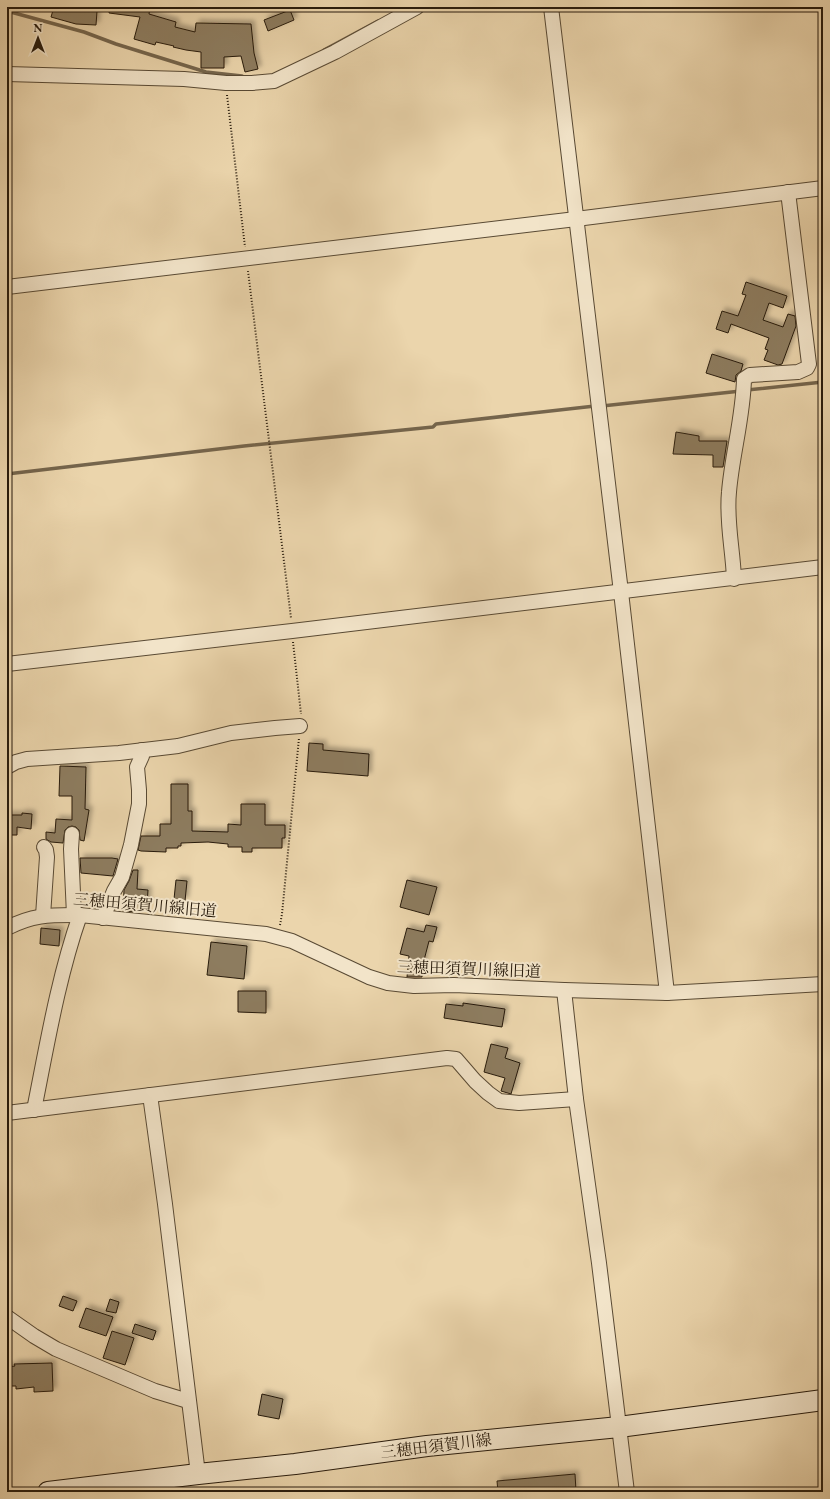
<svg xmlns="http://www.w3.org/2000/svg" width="830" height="1499" viewBox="0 0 830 1499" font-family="'EB Garamond','Noto Serif JP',serif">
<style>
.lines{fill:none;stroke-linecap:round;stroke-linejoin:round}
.stream{stroke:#75654c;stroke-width:3.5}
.building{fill:#8d7c5f;stroke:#281b0c;filter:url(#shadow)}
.minor-casing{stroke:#594a34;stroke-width:16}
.secondary-casing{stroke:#281b0c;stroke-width:22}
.path{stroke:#281b0c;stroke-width:2;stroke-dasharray:1 2;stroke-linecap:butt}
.minor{stroke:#f2e4c9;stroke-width:14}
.secondary{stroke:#f2e4c9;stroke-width:20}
.labels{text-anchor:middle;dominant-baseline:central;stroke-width:4;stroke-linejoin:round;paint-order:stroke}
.street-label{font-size:16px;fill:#281b0c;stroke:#f2e4c9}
</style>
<defs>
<filter id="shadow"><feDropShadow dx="3.5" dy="-3.5" stdDeviation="2" flood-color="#0004"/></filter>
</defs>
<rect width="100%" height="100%" fill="#ebd5ac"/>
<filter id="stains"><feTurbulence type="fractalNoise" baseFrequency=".005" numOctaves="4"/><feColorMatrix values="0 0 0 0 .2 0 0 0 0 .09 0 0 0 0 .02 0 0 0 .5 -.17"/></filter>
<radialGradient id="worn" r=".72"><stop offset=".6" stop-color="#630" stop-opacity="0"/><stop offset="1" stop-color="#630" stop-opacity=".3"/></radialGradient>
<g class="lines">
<g class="stream">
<path d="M 7,11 L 84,32 L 116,44 L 206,72 L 242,76"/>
<path d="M 324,50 L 378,21"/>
<path d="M 747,390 L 823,382"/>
<path d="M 602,406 L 741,391"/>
<path d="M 7,474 L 244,446 L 433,427 L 436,424 L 595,406"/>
</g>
</g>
<g class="building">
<path d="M 54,7 L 66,7 L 66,9 L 97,11 L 96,25 L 76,24 L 51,17 Z"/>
<path d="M 110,7 L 150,7 L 149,14 L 176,22 L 175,27 L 195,32 L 196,23 L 251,24 L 254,53 L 258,69 L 245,72 L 241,56 L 224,57 L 224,68 L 201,68 L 201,52 L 186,50 L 173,47 L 174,46 L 156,42 L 155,45 L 134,39 L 140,17 L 109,13 Z"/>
<path d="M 290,10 L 294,20 L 268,31 L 264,20 Z"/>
<path d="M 746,282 L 787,296 L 783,308 L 769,303 L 763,320 L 783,327 L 788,314 L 795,316 L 796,326 L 782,364 L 778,365 L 764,360 L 768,350 L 765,349 L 769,338 L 731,324 L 728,333 L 716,329 L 722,311 L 738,316 L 746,295 L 742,294 Z"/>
<path d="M 712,354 L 743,364 L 741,371 L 736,375 L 735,382 L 706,373 Z"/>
<path d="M 676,432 L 699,436 L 699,441 L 727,441 L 723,467 L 713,467 L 713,455 L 673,454 Z"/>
<path d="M 309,743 L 323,744 L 323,750 L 369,754 L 368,776 L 307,771 Z"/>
<path d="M 60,766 L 86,767 L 85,809 L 89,810 L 84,841 L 80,840 L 79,830 L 76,827 L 72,826 L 68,827 L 65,830 L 63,843 L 51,842 L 46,839 L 46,832 L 55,833 L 56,819 L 72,820 L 72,796 L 59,796 Z"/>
<path d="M 171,784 L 188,784 L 188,811 L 192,811 L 192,831 L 228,832 L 228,824 L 241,825 L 241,804 L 265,804 L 265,825 L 285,825 L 285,838 L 282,838 L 282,848 L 252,848 L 252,852 L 242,852 L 242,847 L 228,847 L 228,844 L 208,842 L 181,843 L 181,846 L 178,846 L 178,848 L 166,848 L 166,852 L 141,851 L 138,850 L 141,836 L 160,836 L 160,824 L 171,824 Z"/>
<path d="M 22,813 L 32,814 L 31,829 L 17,827 L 17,835 L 7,835 L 7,815 L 22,815 Z"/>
<path d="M 80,858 L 112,858 L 118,859 L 113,876 L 81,873 Z"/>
<path d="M 133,870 L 138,870 L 137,889 L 148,890 L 147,905 L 135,904 L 135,912 L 123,911 L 124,890 L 129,881 Z"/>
<path d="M 176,880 L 187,881 L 185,901 L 174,899 Z"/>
<path d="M 407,880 L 437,887 L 429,915 L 400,907 Z"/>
<path d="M 426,925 L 437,927 L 433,942 L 429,941 L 422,968 L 422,977 L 407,977 L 409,956 L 400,954 L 407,928 L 424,932 Z"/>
<path d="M 41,928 L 60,930 L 59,946 L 40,944 Z"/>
<path d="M 211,942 L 247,946 L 244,979 L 207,975 Z"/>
<path d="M 238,991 L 266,991 L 266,1013 L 238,1012 Z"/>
<path d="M 463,1003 L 505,1009 L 502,1027 L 444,1018 L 446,1004 L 463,1006 Z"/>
<path d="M 491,1044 L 508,1048 L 505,1058 L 520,1063 L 511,1094 L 501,1091 L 505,1078 L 484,1072 Z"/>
<path d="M 63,1296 L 77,1301 L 73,1311 L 59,1306 Z"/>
<path d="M 110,1299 L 119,1302 L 116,1313 L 106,1311 Z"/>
<path d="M 86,1308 L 113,1317 L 106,1336 L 79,1327 Z"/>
<path d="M 135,1324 L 156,1331 L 153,1340 L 132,1333 Z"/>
<path d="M 112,1331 L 134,1338 L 125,1365 L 103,1358 Z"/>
<path d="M 52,1363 L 53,1391 L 34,1392 L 34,1387 L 16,1389 L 16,1386 L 7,1386 L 7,1367 L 15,1366 L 14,1364 Z"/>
<path d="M 262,1394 L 283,1399 L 279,1419 L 258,1415 Z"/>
<path d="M 575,1474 L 576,1491 L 498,1492 L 497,1481 Z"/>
</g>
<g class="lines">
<g class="minor-casing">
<g id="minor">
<path d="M 551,7 L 621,592 L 667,993"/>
<path d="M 7,74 L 184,79 L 226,83 L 252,83 L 274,81 L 335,52 L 417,7"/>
<path d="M 7,287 L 576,219 L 823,188"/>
<path d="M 734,579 C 733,550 726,521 729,492 C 732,455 743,418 744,379 L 750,375 L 798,372 L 807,368 L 809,364 L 788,192"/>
<path d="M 7,664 L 292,631 L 823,567"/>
<path d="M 7,767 L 16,762 L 27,759 L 119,753 L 178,746 L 231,733 L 275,728 L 300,726"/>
<path d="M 72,834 L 71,849 L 74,915"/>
<path d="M 43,916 L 47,857 L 46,850 L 44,847"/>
<path d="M 103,918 L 114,891 L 122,877 L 131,845 L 139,804 L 139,790 L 137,767 L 142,756 L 142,750"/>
<path d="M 7,928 C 34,914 51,915 80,915 L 266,934 L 292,941 L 369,977 L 388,983 L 414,986 L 454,985 L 564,990 L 667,993 L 823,984"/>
<path d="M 564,990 L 576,1099 L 599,1263 L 627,1492"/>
<path d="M 150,1095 L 165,1204 L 198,1474"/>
<path d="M 34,1110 C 47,1045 58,978 80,915"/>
<path d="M 7,1113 L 447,1058 L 456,1059 L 475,1081 L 488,1093 L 499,1101 L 519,1103 L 576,1099"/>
<path d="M 7,1317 L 34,1336 L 56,1349 L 155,1391 L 188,1401"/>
</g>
</g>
<g class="secondary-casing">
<path id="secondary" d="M 48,1492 L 198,1474 L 295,1464 L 427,1446 L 619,1427 L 823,1400"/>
</g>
<g class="path">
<path d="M 227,95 L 245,247"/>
<path d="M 248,271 L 291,618"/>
<path d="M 293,642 L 301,714"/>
<path d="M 280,925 L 282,914 L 299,738"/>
</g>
<use href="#minor" class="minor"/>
<use href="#secondary" class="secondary"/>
</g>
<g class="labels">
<g class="street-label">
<text transform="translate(145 905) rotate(5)">三穂田須賀川線旧道</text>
<text transform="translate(469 969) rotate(2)">三穂田須賀川線旧道</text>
<text transform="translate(436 1446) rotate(-7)">三穂田須賀川線</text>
</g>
</g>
<rect width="830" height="1499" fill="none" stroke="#ebd5ac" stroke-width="24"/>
<rect x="8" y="8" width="814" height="1483" fill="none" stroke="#281b0c" stroke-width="2"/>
<rect x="12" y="12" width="806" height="1475" fill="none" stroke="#281b0c"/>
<g transform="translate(38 38)" stroke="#f2e4c9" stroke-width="3" paint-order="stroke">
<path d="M0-3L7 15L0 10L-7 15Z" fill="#281b0c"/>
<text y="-6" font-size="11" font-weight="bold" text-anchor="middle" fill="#281b0c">N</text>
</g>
<rect width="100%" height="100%" filter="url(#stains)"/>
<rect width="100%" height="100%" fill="url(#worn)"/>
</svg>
